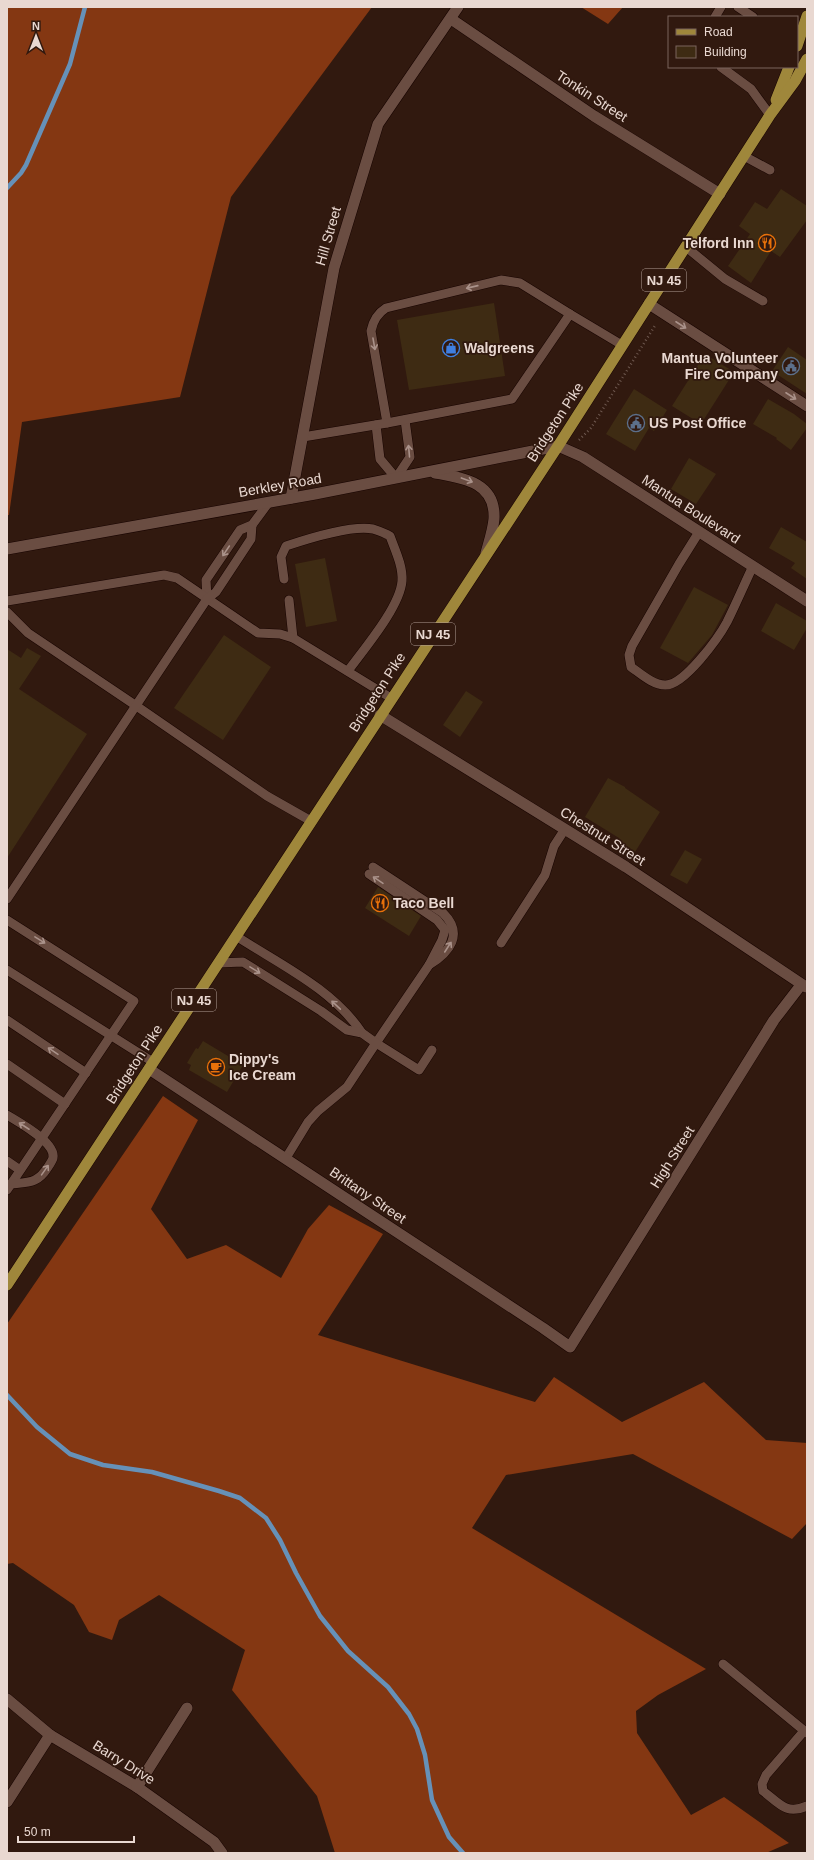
<svg xmlns="http://www.w3.org/2000/svg" width="814" height="1860" viewBox="0 0 814 1860" font-family="Helvetica,sans-serif">
<style>
.forest{fill:#843712}
.lines{fill:none;stroke-linecap:round;stroke-linejoin:round}
.stream{stroke:#6691b8;stroke-width:4.5}
.building{fill:#3e2b13}
.service-casing{stroke:#180400;stroke-width:10}
.minor-casing{stroke:#180400;stroke-width:12}
.tertiary-casing{stroke:#180400;stroke-width:12}
.secondary-casing{stroke:#180400;stroke-width:12}
.primary-casing{stroke:#180400;stroke-width:12}
.path{stroke:#6e584f;stroke-width:2.5;stroke-dasharray:1 3;stroke-linecap:butt}
.service{stroke:#6a4d42;stroke-width:9}
.minor{stroke:#6a4d42;stroke-width:11}
.tertiary{stroke:#6a4d42;stroke-width:11}
.secondary{stroke:#6a4d42;stroke-width:11}
.primary{stroke:#9f873b;stroke-width:11}
.oneway{stroke:#aa928a}
.labels{text-anchor:middle;dominant-baseline:central;stroke-width:3.5;stroke-linejoin:round;paint-order:stroke}
.shield{fill:#31190f;stroke:#b29f97;stroke-width:1}
.shield-label{font-size:13px;font-weight:bold;fill:#e9d8d1}
.street-label{font-size:14px;fill:#e9d8d1;stroke:#31190f}
.poi-label{font-size:14px;font-weight:bold;fill:#e9d8d1;stroke:#31190f;text-anchor:start}
</style>
<rect width="100%" height="100%" fill="#31190f"/>
<g class="forest">
<path d="M 7,7 L 372,7 L 231,197 L 180,397 L 22,422 L 9,515 L 7,515 Z"/>
<path d="M 581,7 L 623,7 L 608,24 Z"/>
<path d="M 163,1096 L 198,1120 L 151,1209 L 187,1259 L 226,1245 L 281,1278 L 308,1229 L 329,1205 L 383,1234 L 318,1335 L 535,1402 L 554,1377 L 622,1422 L 704,1382 L 766,1440 L 807,1443 L 807,1523 L 792,1539 L 633,1454 L 506,1475 L 472,1528 L 706,1669 L 658,1695 L 636,1711 L 637,1733 L 691,1815 L 724,1797 L 789,1843 L 766,1853 L 335,1853 L 317,1796 L 232,1690 L 245,1650 L 159,1595 L 119,1620 L 112,1640 L 89,1632 L 74,1605 L 13,1563 L 7,1564 L 7,1324 Z"/>
</g>
<g class="lines">
<g class="stream">
<path d="M 7,188 L 21,173 L 26,165 L 70,64 L 85,7"/>
<path d="M 7,1395 L 37,1427 L 70,1454 L 103,1465 L 152,1472 L 219,1491 L 240,1498 L 266,1518 L 280,1540 L 296,1573 L 320,1616 L 348,1651 L 388,1687 L 409,1714 L 417,1729 L 425,1755 L 432,1800 L 449,1837 L 463,1853"/>
</g>
</g>
<g class="building">
<path d="M 781,189 L 807,206 L 807,220 L 780,257 L 771,251 L 751,283 L 728,266 L 750,234 L 739,226 L 755,202 L 767,209 Z"/>
<path d="M 494,303 L 505,376 L 409,390 L 397,320 Z"/>
<path d="M 788,347 L 807,360 L 807,394 L 772,371 Z"/>
<path d="M 705,354 L 734,372 L 701,424 L 672,406 Z"/>
<path d="M 634,389 L 667,410 L 654,431 L 649,428 L 635,451 L 606,434 Z"/>
<path d="M 768,399 L 794,414 L 807,424 L 807,428 L 791,450 L 776,439 L 777,438 L 753,424 Z"/>
<path d="M 689,458 L 716,474 L 696,504 L 671,489 Z"/>
<path d="M 781,527 L 807,542 L 807,579 L 791,568 L 795,563 L 769,548 Z"/>
<path d="M 325,558 L 337,621 L 306,627 L 295,564 Z"/>
<path d="M 694,587 L 728,605 L 712,635 L 688,663 L 660,648 Z"/>
<path d="M 776,603 L 807,621 L 807,628 L 794,650 L 761,631 Z"/>
<path d="M 224,635 L 271,667 L 223,740 L 174,708 Z"/>
<path d="M 27,648 L 41,656 L 19,689 L 87,734 L 7,858 L 7,649 L 21,658 Z"/>
<path d="M 466,691 L 483,702 L 460,737 L 443,725 Z"/>
<path d="M 608,778 L 625,787 L 625,788 L 660,812 L 635,852 L 618,840 L 619,838 L 585,817 Z"/>
<path d="M 685,850 L 702,859 L 687,884 L 670,875 Z"/>
<path d="M 378,887 L 421,916 L 409,936 L 365,908 Z"/>
<path d="M 203,1041 L 243,1065 L 227,1092 L 189,1070 L 191,1065 L 187,1063 L 196,1048 L 198,1049 Z"/>
</g>
<g class="lines">
<g class="service-casing">
<g id="service">
<path d="M 738,7 L 753,17"/>
<path d="M 715,17 L 721,7"/>
<path d="M 721,67 L 751,89 L 770,115"/>
<path d="M 744,156 L 770,170"/>
<path d="M 686,247 L 725,279 L 763,301"/>
<path d="M 387,423 L 371,331 C 373,321 378,313 386,308 L 501,280 L 520,283 L 570,314"/>
<path d="M 376,425 L 380,459 L 396,478 L 410,457 L 405,420"/>
<path d="M 303,437 L 387,423 L 512,399 L 570,314 L 622,345"/>
<path d="M 699,532 L 679,564 L 632,646 L 629,655 L 631,667 C 641,674 653,685 665,685 C 684,686 719,637 727,622 C 736,604 744,585 753,566"/>
<path d="M 284,579 L 281,557 L 286,546 C 307,539 352,525 373,529 C 379,531 385,533 390,536 C 395,550 403,566 402,581 C 400,607 364,649 348,671"/>
<path d="M 207,599 L 206,580 L 240,530 L 252,525 L 269,502"/>
<path d="M 289,600 L 293,638"/>
<path d="M 7,601 L 164,575 L 177,578 L 258,633 L 280,634 L 293,638 L 391,698"/>
<path d="M 7,612 L 28,633 L 135,705 L 267,796 L 311,821"/>
<path d="M 373,867 L 443,913 C 464,934 450,952 429,965 L 376,1043 L 419,1070 L 432,1050"/>
<path d="M 369,874 L 437,920 L 445,930 L 442,940 L 429,965"/>
<path d="M 7,899 L 207,599 L 216,592 L 251,539 L 252,525"/>
<path d="M 7,920 L 134,1001 L 7,1190"/>
<path d="M 236,936 C 279,964 333,989 362,1033"/>
<path d="M 501,943 L 545,875 L 554,846 L 565,829"/>
<path d="M 218,963 L 243,962 L 321,1011 L 347,1030 L 362,1033 L 376,1043 L 347,1087 L 318,1111 L 308,1122 L 286,1158"/>
<path d="M 7,970 L 153,1062"/>
<path d="M 7,1020 L 86,1073"/>
<path d="M 7,1064 L 65,1104"/>
<path d="M 7,1115 C 18,1122 56,1142 53,1158 C 52,1161 50,1164 48,1167 C 38,1183 30,1182 11,1184"/>
<path d="M 7,1161 L 20,1170"/>
<path d="M 723,1664 L 807,1733"/>
<path d="M 804,1731 L 766,1775 L 762,1784 L 763,1791 C 780,1804 786,1815 807,1806"/>
</g>
</g>
<g class="minor-casing">
<g id="minor">
<path d="M 451,19 L 594,116 L 720,194"/>
<path d="M 649,304 L 807,406"/>
<path d="M 291,498 L 334,268 L 378,124 L 458,7"/>
<path d="M 380,715 L 626,867 L 806,987"/>
<path d="M 149,1069 L 543,1328 L 570,1347 L 774,1020 L 801,985"/>
<path d="M 7,1699 L 50,1735 L 137,1787 L 214,1842 L 222,1853"/>
<path d="M 137,1787 L 187,1708"/>
<path d="M 7,1802 L 50,1735"/>
</g>
</g>
<g class="tertiary-casing">
<g id="tertiary">
<path d="M 435,473 C 463,478 496,482 494,519 C 493,530 489,542 486,553"/>
<path d="M 7,549 L 315,494 L 558,446"/>
</g>
</g>
<g class="secondary-casing">
<path id="secondary" d="M 558,446 L 583,457 L 807,601"/>
</g>
<g class="primary-casing">
<g id="primary">
<path d="M 797,46 L 807,16"/>
<path d="M 776,100 L 789,67"/>
<path d="M 7,1285 L 558,446 L 770,115 L 795,81 L 807,59"/>
</g>
</g>
<path class="path" d="M 579,440 L 591,428 L 656,324"/>
<use href="#service" class="service"/>
<use href="#minor" class="minor"/>
<use href="#tertiary" class="tertiary"/>
<use href="#secondary" class="secondary"/>
<use href="#primary" class="primary"/>
</g>
<defs><path id="oneway-shaft" d="M-6 0H5M1.5-3L5.5 0L1.5 3" fill="none" stroke-width="1.6" stroke-linecap="round" stroke-linejoin="round"/></defs>
<g class="oneway">
<use href="#oneway-shaft" transform="translate(472 287) rotate(167)"/>
<use href="#oneway-shaft" transform="translate(681 325) rotate(33)"/>
<use href="#oneway-shaft" transform="translate(374 344) rotate(80)"/>
<use href="#oneway-shaft" transform="translate(791 396) rotate(33)"/>
<use href="#oneway-shaft" transform="translate(409 451) rotate(-95)"/>
<use href="#oneway-shaft" transform="translate(467 480) rotate(20)"/>
<use href="#oneway-shaft" transform="translate(226 551) rotate(124)"/>
<use href="#oneway-shaft" transform="translate(378 880) rotate(-146)"/>
<use href="#oneway-shaft" transform="translate(40 940) rotate(32)"/>
<use href="#oneway-shaft" transform="translate(448 947) rotate(-57)"/>
<use href="#oneway-shaft" transform="translate(255 970) rotate(32)"/>
<use href="#oneway-shaft" transform="translate(336 1005) rotate(-137)"/>
<use href="#oneway-shaft" transform="translate(53 1051) rotate(-146)"/>
<use href="#oneway-shaft" transform="translate(24 1126) rotate(-147)"/>
<use href="#oneway-shaft" transform="translate(45 1170) rotate(-55)"/>
</g>
<defs>
<g id="restaurant-ring" transform="scale(0.9)"><circle r="9.5" fill="#31190f" stroke="#e8710a" stroke-width="1.5"/><path d="M-5-6h1v4h1v-4h1v4h1v-4h1v5L-1.5 .5V6h-2V.5L-5-1ZM5-6V6H3V1.5H1.5Q1.5-4 5-6Z" fill="#e8710a"/></g>
<g id="shop-ring" transform="scale(0.9)"><circle r="9.5" fill="#31190f" stroke="#3f7fe0" stroke-width="1.5"/><path d="M-5-2.5h2.3a2.7 3.5 0 0 1 5.4 0H5L5.5 6h-11ZM-1.5-2.5h3a1.5 2.3 0 0 0-3 0Z" fill="#3f7fe0"/></g>
<g id="civic-ring" transform="scale(0.9)"><circle r="9.5" fill="#31190f" stroke="#5c6f8a" stroke-width="1.5"/><path d="M-.6-6.5H3V-4.5H.6V-3L4-1V1h2V6H-6V1h2V-1L-.6-3ZM-1.2 2.5V6h2.4V2.5Z" fill="#5c6f8a"/></g>
<g id="cafe-ring" transform="scale(0.9)"><circle r="9.5" fill="#31190f" stroke="#e8710a" stroke-width="1.5"/><path d="M-5.5-4.5H6V0H3Q3 3.5 0 3.5H-2.5Q-5.5 3.5-5.5 0ZM3-3.2v2h1.7v-2ZM-6 4.5H4V6H-6Z" fill="#e8710a"/></g>
</defs>
<g fill-rule="evenodd">
<use href="#restaurant-ring" x="767" y="243"/>
<use href="#shop-ring" x="451" y="348"/>
<use href="#civic-ring" x="791" y="366"/>
<use href="#civic-ring" x="636" y="423"/>
<use href="#restaurant-ring" x="380" y="903"/>
<use href="#cafe-ring" x="216" y="1067"/>
</g>
<g class="labels">
<g class="shield">
<rect x="642" y="269" width="44" height="22" rx="3"/>
<rect x="411" y="623" width="44" height="22" rx="3"/>
<rect x="172" y="989" width="44" height="22" rx="3"/>
</g>
<g class="shield-label">
<text x="664" y="280">NJ 45</text>
<text x="433" y="634">NJ 45</text>
<text x="194" y="1000">NJ 45</text>
</g>
<g class="street-label">
<text transform="translate(592 96) rotate(33)">Tonkin Street</text>
<text transform="translate(328 236) rotate(-74)">Hill Street</text>
<text transform="translate(555 422) rotate(-57)">Bridgeton Pike</text>
<text transform="translate(280 485) rotate(-10)">Berkley Road</text>
<text transform="translate(691 509) rotate(33)">Mantua Boulevard</text>
<text transform="translate(377 692) rotate(-57)">Bridgeton Pike</text>
<text transform="translate(603 836) rotate(32)">Chestnut Street</text>
<text transform="translate(134 1064) rotate(-57)">Bridgeton Pike</text>
<text transform="translate(672 1157) rotate(-58)">High Street</text>
<text transform="translate(368 1195) rotate(34)">Brittany Street</text>
<text transform="translate(124 1762) rotate(32)">Barry Drive</text>
</g>
<g class="poi-label">
<text x="754" y="243" text-anchor="end">Telford Inn</text>
<text x="464" y="348">Walgreens</text>
<text x="778" y="358" text-anchor="end">Mantua Volunteer<tspan x="778" dy="16">Fire Company</tspan></text>
<text x="649" y="423">US Post Office</text>
<text x="393" y="903">Taco Bell</text>
<text x="229" y="1059">Dippy's<tspan x="229" dy="16">Ice Cream</tspan></text>
</g>
</g>
<rect width="814" height="1860" fill="none" stroke="#e9d8d1" stroke-width="16"/>
<rect x="668" y="16" width="130" height="52" fill="#31190f" stroke="#7b655d"/>
<rect x="676" y="29" width="20" height="6" fill="#9f873b" stroke="#7b655d"/>
<text x="704" y="36" font-size="12" fill="#e9d8d1">Road</text>
<rect x="676" y="46" width="20" height="12" fill="#3e2b13" stroke="#7b655d"/>
<text x="704" y="56" font-size="12" fill="#e9d8d1">Building</text>
<g transform="translate(36 36)" stroke="#31190f" stroke-width="3" paint-order="stroke">
<path d="M0-3L7 15L0 10L-7 15Z" fill="#e9d8d1"/>
<text y="-6" font-size="11" font-weight="bold" text-anchor="middle" fill="#e9d8d1">N</text>
</g>
<path d="M18 1836v6h116v-6" fill="none" stroke="#e9d8d1" stroke-width="2"/>
<text x="24" y="1836" font-size="12" fill="#e9d8d1" stroke="#31190f" stroke-width="3" paint-order="stroke">50 m</text>
</svg>
